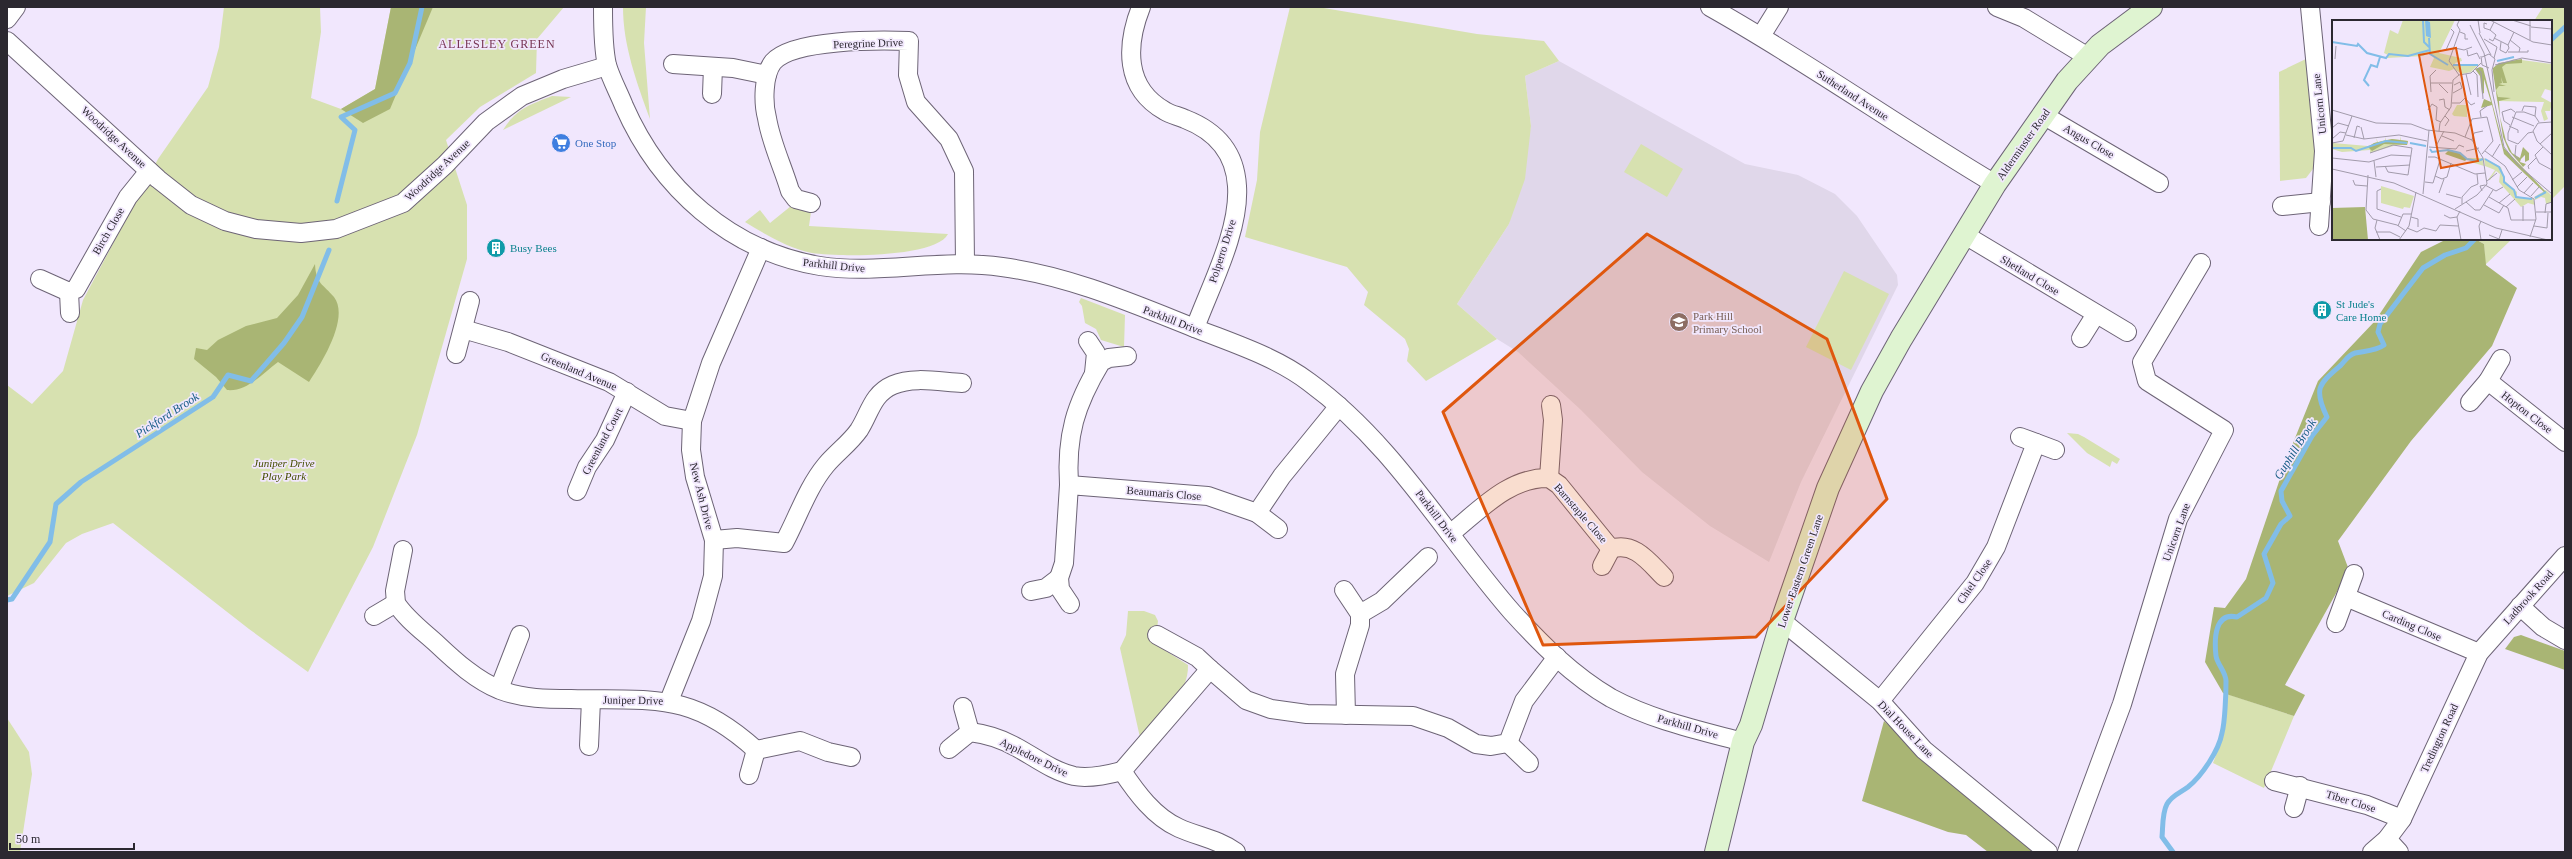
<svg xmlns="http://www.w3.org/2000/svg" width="2572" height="859" viewBox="0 0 2572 859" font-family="'Times New Roman',serif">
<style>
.education{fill:#e0d7ea}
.green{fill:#d7e1b0}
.forest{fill:#a9b574}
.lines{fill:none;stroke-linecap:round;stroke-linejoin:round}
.stream{stroke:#81bde8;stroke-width:5}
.street-casing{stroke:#6d6476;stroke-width:20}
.secondary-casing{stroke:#6d6476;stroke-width:24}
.street{stroke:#fff;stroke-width:18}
.secondary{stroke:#dff4d1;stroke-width:22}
.marked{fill:#df570e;fill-opacity:0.2;stroke:#df570e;stroke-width:3;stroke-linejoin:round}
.labels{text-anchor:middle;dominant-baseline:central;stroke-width:3.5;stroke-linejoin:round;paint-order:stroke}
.street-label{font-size:11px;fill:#2b2830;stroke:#f1e7fd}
.shop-label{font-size:11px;fill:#366cbe;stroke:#f1e7fd;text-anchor:start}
.culture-label{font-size:11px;fill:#0d838f;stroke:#f1e7fd;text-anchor:start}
.education-label{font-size:11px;fill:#785e54;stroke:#f1e7fd;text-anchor:start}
.park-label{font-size:11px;font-style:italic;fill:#464f00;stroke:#f1e7fd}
.neighbourhood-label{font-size:12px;letter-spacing:1px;fill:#763452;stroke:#f1e7fd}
.water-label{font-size:12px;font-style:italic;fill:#185d86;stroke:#f1e7fd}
.inset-river{fill:none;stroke:#81bde8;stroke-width:2}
.inset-road{fill:none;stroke:#a29bab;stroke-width:1}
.view{fill:#df570e;fill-opacity:0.15;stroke:#df570e;stroke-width:2}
.inset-edge{fill:none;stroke:#2b2830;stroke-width:2}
</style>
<rect width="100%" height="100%" fill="#f1e7fd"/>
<path class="education" d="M 1559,61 L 1745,164 L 1798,175 L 1835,194 L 1857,216 L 1897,275 L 1898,285 L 1801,482 L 1769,562 L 1710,526 L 1642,472 L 1581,410 L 1518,352 L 1497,339 L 1457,304 L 1509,224 L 1531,126 L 1525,76 Z"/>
<g class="green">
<path d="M 224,7 L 320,7 L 321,32 L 311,98 L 341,109 L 375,89 L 391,7 L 564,7 L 537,39 L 536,73 L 480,107 L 446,140 L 467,205 L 467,259 L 417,435 L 373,547 L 308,672 L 249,629 L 113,523 L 82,534 L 66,543 L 34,583 L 7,596 L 7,385 L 32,404 L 63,371 L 83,300 L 158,159 L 208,87 L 219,47 Z"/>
<path d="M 623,7 L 646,7 L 644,43 L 650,119 C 637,83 623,46 623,7 Z"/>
<path d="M 1290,7 L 1318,7 L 1477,34 L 1544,41 L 1559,61 L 1525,76 L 1531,126 L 1525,179 L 1509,224 L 1457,304 L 1497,339 L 1426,381 L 1407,361 L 1409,349 L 1405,339 L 1364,305 L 1368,292 L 1347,267 L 1245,237 L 1257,180 L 1260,132 Z"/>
<path d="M 2543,7 L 2565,7 L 2565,186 L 2551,200 L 2551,21 L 2534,21 Z"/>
<path d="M 2308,58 L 2316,165 L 2306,178 L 2280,181 L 2279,72 Z"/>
<path d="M 552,96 L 571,97 L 503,130 C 516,109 529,105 552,96 Z"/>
<path d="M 1641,144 L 1683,169 L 1667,197 L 1624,172 Z"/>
<path d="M 791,206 L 811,212 L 809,226 L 948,234 C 936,258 837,257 812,253 C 788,248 766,235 745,222 L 760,210 L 770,223 Z"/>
<path d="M 2475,239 L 2512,239 L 2485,265 L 2484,244 Z"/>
<path d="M 1844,271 L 1889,294 L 1851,370 L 1806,347 Z"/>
<path d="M 1081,298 L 1125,315 L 1124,347 L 1101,340 L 1096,329 L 1085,323 L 1082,306 L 1079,302 Z"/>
<path d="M 2067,433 L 2078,434 L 2084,437 L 2120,459 L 2117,464 L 2112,461 L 2110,467 L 2087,453 Z"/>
<path d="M 1128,611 L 1144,611 L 1155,615 L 1158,621 L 1155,644 L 1188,665 C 1189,695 1159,720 1141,742 L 1120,648 L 1126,635 Z"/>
<path d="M 2227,694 L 2294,716 L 2264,788 L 2213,763 L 2224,734 Z"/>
<path d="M 7,718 L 29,752 L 32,774 L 20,852 L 7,852 Z"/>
</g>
<g class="forest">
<path d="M 391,7 L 433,7 L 390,109 L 363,123 L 341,109 L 375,89 Z"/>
<path d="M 2447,239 L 2475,239 L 2484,244 L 2486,265 L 2517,288 L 2492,346 L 2411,441 L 2338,541 L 2349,570 L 2285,685 L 2305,695 L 2294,716 L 2223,693 L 2205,662 L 2214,607 L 2225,608 L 2246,579 L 2287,458 L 2318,381 L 2375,321 L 2421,252 Z"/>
<path d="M 315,264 C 316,284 323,284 334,297 C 350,318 321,364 309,382 L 278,362 C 263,373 247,392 227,390 L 216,377 L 194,359 L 196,348 L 207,350 L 218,340 L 246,326 L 277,318 L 298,295 Z"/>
<path d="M 2521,635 L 2565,651 L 2565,670 L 2505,649 L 2514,637 Z"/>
<path d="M 1884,721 L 1936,767 L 2040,852 L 1988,852 L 1966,835 L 1948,832 L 1862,801 Z"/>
</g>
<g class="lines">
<g class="stream">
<path d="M 2551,40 L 2565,27"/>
<path d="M 337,201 L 355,130 L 341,117 L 395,93 L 410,63 L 422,7"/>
<path d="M 7,600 L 12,599 L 50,542 L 56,504 L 81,482 L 213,397 L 228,375 L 251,381 L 284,343 L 302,317 L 329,250"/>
<path d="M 2173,852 L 2162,837 C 2163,827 2162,813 2167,804 C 2172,795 2180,793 2188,787 C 2202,776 2219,750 2222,733 C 2225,722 2226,693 2226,681 C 2226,672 2217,664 2216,656 C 2214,638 2215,612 2237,617 L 2266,598 L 2273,583 L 2264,554 L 2281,524 L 2290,516 L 2282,501 L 2281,491 L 2312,436 L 2327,417 C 2313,388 2319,384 2341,365 C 2345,361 2348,355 2355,353 C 2364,351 2376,351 2384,345 L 2378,332 L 2380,324 L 2423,268 L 2445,255 L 2466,248 L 2475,239"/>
</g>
<g class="street-casing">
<g id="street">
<path d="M 603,7 C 603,25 603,48 607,65 C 611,79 619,93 624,106 C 660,188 730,251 820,266 C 880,275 941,258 1002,267 C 1070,276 1134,304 1197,329 C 1235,344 1276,357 1309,382 C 1393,443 1445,535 1512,612 C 1541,644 1573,676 1611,698 C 1652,720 1698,730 1743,742"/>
<path d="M 1141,7 C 1126,45 1124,88 1165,111 C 1171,115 1179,116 1185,119 C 1216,131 1235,152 1237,186 C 1240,231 1210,287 1195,328"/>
<path d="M 1710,7 C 1808,62 1899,127 1995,184"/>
<path d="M 1997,7 L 2024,18 L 2088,57"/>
<path d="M 2310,7 L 2324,151 L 2319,226"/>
<path d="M 7,19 L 16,7"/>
<path d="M 1761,36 L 1779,7"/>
<path d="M 7,41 L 158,179 L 191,205 L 225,221 L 256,229 L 301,233 L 336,229 L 403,203 L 445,165 L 486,122 L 522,96 L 563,79 L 607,66"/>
<path d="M 673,64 L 733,68 L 767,75"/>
<path d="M 712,94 L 713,67"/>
<path d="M 2043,115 L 2159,183"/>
<path d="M 811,203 L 796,199 L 790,191 C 783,167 771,143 767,118 C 763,103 763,75 773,62 C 793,39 879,40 909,41 L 908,75 L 916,102 L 949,139 L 964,171 L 965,263"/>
<path d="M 2282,206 L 2321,202"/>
<path d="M 1965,235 L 2127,332"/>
<path d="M 40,279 L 69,292"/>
<path d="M 70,313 L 69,292 L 76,289 L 128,197 L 149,171"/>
<path d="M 463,329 L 508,342 L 609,382 L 665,416 L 692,421"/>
<path d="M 2081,338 L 2096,314"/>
<path d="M 1088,341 L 1096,353 L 1094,373"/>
<path d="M 456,354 L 470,301"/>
<path d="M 2488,381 L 2565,442"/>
<path d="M 2470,402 L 2488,381 L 2501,359"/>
<path d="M 2020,437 L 2055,450"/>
<path d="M 1549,478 L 1553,420 L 1551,405"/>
<path d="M 1069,485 C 1066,436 1075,405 1101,362 L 1109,358 L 1127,356"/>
<path d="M 577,491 L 587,467 L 605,440 L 627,392"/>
<path d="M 1257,513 L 1278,529"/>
<path d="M 1450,534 C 1480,510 1509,477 1549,478 L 1559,485 L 1611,549 C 1634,541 1649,562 1664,577"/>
<path d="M 714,540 L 737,538 L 784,543 C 798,517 807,488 826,465 C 836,453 850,443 859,430 C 870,413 872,394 893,385 C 913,376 941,382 962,383"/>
<path d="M 403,550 L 395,591 L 396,603 C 406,619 424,632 437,644 C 456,662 476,680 500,690 C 524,699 547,699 571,699 C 654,701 691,691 756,750"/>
<path d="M 1602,566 L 1611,549"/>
<path d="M 1344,590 L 1360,614 L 1360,625 L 1345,674 L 1346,715"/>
<path d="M 1031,591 L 1046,588 L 1059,578"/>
<path d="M 2346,597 L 2479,653"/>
<path d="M 1070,604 L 1060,589 L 1059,578 L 1064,563 L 1069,485 L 1208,496 L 1257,513 L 1282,476 L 1339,406"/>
<path d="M 2520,606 L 2543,627 L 2565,640"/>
<path d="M 1360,614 L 1382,601 L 1428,557"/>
<path d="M 374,616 L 396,603"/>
<path d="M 1782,621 L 1880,701 L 1924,750 L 2048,852"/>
<path d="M 2336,623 L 2354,574"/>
<path d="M 1157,635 L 1197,657 L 1210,669"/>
<path d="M 499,689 L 520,635"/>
<path d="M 669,701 L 701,621 L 713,576 L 714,540 L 695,477 L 691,450 L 692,421 L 711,363 L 761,248"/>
<path d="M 1880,701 L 1975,583 L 1996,547 L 2036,443"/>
<path d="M 963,707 L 970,732"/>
<path d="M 1508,743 L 1529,763"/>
<path d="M 589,746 L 591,700"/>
<path d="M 949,749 L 970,732 C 986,734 1002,739 1016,747 C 1035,757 1052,771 1074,776 C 1089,779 1107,775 1122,771"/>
<path d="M 756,750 L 800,741 L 828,752 L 851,757"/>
<path d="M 749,775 L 756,750"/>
<path d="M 2274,781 L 2367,805 L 2402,819"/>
<path d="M 2294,808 L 2300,786"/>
<path d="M 2387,839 L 2399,852"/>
<path d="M 1236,852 C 1218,839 1199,837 1179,828 C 1154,817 1136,792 1122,771 L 1210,669 L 1246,700 L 1271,709 L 1307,714 L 1413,716 L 1448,728 L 1476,744 L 1491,746 L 1508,743 L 1524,701 L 1557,657"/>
<path d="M 2067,852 L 2122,704 L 2178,519 L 2224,430 L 2147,381 L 2142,362 L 2201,263"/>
<path d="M 2372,852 L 2387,839 L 2402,819 L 2479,653 L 2565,556"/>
</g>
</g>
<g class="secondary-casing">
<path id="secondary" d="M 1716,852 L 1743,742 L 1751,725 L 1782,621 L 1828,488 L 1872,391 L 1901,339 L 1995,184 L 2067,81 L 2100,45 L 2151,7"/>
</g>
<use href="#street" class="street"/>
<use href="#secondary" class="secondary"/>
</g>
<path class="marked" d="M 1647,234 L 1827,339 L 1887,499 L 1756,637 L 1543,645 L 1443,412 Z"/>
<defs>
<g id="supermarket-disc" transform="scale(1)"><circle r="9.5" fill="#3f7fe0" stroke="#f1e7fd"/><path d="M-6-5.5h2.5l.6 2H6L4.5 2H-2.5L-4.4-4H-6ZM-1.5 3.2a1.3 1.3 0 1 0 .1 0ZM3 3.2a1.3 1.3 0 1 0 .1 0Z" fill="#fff"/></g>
<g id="building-disc" transform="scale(1)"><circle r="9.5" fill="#0f9aa8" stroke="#f1e7fd"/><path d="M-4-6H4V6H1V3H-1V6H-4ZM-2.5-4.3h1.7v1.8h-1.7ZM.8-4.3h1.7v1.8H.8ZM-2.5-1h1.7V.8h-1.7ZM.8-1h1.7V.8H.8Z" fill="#fff"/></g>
<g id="school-disc" transform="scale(1)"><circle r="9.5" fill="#8d6e63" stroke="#f1e7fd"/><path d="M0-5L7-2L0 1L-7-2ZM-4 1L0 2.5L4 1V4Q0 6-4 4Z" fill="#fff"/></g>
</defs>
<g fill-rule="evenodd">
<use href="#supermarket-disc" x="561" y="143"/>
<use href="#building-disc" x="496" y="248"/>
<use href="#building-disc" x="2322" y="310"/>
<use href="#school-disc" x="1679" y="322"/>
</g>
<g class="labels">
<g class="street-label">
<text transform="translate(868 43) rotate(-2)">Peregrine Drive</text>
<text transform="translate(1853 95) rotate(33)">Sutherland Avenue</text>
<text transform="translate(2319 104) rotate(-96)">Unicorn Lane</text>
<text transform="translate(114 137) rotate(43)">Woodridge Avenue</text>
<text transform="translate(2089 141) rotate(30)">Angus Close</text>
<text transform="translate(2023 144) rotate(-55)">Alderminster Road</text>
<text transform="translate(437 170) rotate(-43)">Woodridge Avenue</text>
<text transform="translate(108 231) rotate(-60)">Birch Close</text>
<text transform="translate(1222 251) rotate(-72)">Polperro Drive</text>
<text transform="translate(834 265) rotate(6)">Parkhill Drive</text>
<text transform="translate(2030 275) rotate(31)">Shetland Close</text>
<text transform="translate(1173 320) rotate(21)">Parkhill Drive</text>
<text transform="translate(579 371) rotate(23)">Greenland Avenue</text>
<text transform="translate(2527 412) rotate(38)">Hopton Close</text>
<text transform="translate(602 441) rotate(-62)">Greenland Court</text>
<text transform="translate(1164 493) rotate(5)">Beaumaris Close</text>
<text transform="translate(702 496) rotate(76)">New Ash Drive</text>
<text transform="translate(1581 513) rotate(49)">Barnstaple Close</text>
<text transform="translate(1437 516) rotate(53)">Parkhill Drive</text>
<text transform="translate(2176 532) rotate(-70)">Unicorn Lane</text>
<text transform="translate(1800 571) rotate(-71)">Lower Eastern Green Lane</text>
<text transform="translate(1974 581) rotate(-55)">Chiel Close</text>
<text transform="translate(2528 597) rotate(-48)">Ladbrook Road</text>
<text transform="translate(2412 625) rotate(23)">Carding Close</text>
<text transform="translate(633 700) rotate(1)">Juniper Drive</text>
<text transform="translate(1688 726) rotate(16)">Parkhill Drive</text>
<text transform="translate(1906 729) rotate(46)">Dial House Lane</text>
<text transform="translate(2439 738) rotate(-65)">Tredington Road</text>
<text transform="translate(1034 757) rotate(26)">Appledore Drive</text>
<text transform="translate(2351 801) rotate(17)">Tiber Close</text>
</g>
<g class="shop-label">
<text x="575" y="143">One Stop</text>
</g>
<g class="culture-label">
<text x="510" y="248">Busy Bees</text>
<text x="2336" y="304">St Jude's<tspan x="2336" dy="13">Care Home</tspan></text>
</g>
<g class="education-label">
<text x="1693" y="316">Park Hill<tspan x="1693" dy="13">Primary School</tspan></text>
</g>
<g class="park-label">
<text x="284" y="463">Juniper Drive<tspan x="284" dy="13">Play Park</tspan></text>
</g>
<g class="neighbourhood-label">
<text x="497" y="44">ALLESLEY GREEN</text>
</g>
<g class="water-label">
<text transform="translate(167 415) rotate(-33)">Pickford Brook</text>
<text transform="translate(2295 449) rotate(-58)">Guphill Brook</text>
</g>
</g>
<g transform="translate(2332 20)">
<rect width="220" height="220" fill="#f1e7fd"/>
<path d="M 71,0 L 123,0 L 107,33 L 129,38 L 130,41 L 123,43 L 124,45 L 147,44 L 139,52 L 130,54 L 122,49 L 117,51 L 98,47 L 102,38 L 98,33 L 91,36 L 55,38 L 56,35 L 52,33 L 58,10 L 66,14 ZM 182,39 L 220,44 L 220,71 L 213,69 L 209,77 L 220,83 L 218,91 L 213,91 L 216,99 L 212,101 L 209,91 L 212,82 L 165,81 L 162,48 ZM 125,85 L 135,85 L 135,97 L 122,96 L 120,94 ZM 61,116 L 61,119 L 68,120 L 69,116 L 69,120 L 76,121 L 75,125 L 65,125 L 38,133 L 38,130 L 10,132 L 0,129 L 1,123 L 36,126 L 45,122 L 44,118 L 46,122 L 53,120 L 53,117 L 54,120 L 61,119 ZM 135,138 L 150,138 L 152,146 L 139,142 ZM 152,138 L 169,147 L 173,161 L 185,172 L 185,176 L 192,179 L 201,178 L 203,185 L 196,183 L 189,187 L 167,162 L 168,154 L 164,151 L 158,160 L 156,160 L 163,150 L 153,146 ZM 49,166 L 82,176 L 78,188 L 72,187 L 71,189 L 49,183 ZM 214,170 L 220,176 L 220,182 L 214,184 L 213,178 L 209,177 L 203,180 L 202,177 Z" fill="#d7e1b0"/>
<path d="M 190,39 L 190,43 L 174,44 L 170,47 L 175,63 L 171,63 L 169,57 L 170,63 L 167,64 L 174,66 L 167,66 L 164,70 L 166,77 L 179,78 L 167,81 L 168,97 L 174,121 L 180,133 L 188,138 L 191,127 L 197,133 L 197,140 L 193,142 L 193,135 L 189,139 L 188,142 L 194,144 L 191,147 L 177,131 L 171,117 L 161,52 L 161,48 L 167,43 ZM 148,47 L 151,48 L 172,128 L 214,172 L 213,173 L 172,134 L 160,85 L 149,88 L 152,79 L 159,82 L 152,59 L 152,73 L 150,74 L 148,56 L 143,49 ZM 60,119 L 76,121 L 75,125 L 52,124 L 40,131 L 36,127 L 42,123 ZM 117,130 L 127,133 L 135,139 L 133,141 L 113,134 ZM 33,187 L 36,220 L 0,220 L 0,188 Z" fill="#a9b574"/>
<path d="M 93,0 L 98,2 L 99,18 L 94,16 Z" fill="#81bde8"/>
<path class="inset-river" d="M 91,0 L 92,22 L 97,27M 97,18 L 98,34 L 116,45M 0,22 L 25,26 L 26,24 L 35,33 L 54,38 L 57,34 L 76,36 L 98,30M 165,41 L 182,37M 121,45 L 146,45M 37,66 L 32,60 L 39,45 L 45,47 L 48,37M 78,123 L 94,126M 0,128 L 19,128 L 24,131 L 54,121 L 75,123M 98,129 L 100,132 L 116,130 L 128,133 L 135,139 L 146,141 L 151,139M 153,139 L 167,147 L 172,157 L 172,162 L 182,170 L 184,177 L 200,179M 203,178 L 214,172"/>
<path class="inset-road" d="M 146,0 L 148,13M 158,0 L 201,22 L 220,25M 180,0 L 199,6M 155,4 L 152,3 L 152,8 L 158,10M 138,5 L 152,33 L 172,127 L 186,145 L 220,174M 199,7 L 220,9M 128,12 L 133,14 L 133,19 L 136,19M 147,13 L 159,35M 162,18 L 176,25 L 182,12M 152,19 L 165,27 L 162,38M 157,19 L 161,21 L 164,15 L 158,10 L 162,2M 178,20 L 188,28 L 187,32M 198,20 L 198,0M 169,22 L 168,30 L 174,33 L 177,28 L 176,25M 123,28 L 132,30 L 140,27M 114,30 L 122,12 L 119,9M 135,30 L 136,36 L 145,33 L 148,39M 176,32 L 196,32 L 196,30M 149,36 L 150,45 L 157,48M 150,37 L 157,34 L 163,39 L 160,50 L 162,72M 3,39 L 4,26M 163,45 L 190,38 L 220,43M 144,47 L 149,52 L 151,79M 141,51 L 145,55 L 146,77M 134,54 L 139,75M 127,55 L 117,41 L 128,10 L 125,5 L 127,1M 99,63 L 120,63M 107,64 L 116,73M 99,72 L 98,56 L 104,50M 121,73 L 130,68 L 128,62 L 122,65M 107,80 L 112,79 L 113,87 L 118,90M 120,83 L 128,83 L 133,78 L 139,85 L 143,83M 0,90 L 44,103 L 79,104 L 95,110 L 123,113 L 140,120 L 151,138 L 155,164 L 145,175 L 123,189M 96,90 L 100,84 L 105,87 L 104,100 L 109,102M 190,91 L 192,86 L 204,87 L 203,96M 149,97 L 148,91 L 155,86M 180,97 L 202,106M 220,102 L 206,103 L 201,111 L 205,121 L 220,135M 178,105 L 172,101 L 170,92 L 179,89 L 183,92M 113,106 L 117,100 L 113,96M 177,106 L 186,110 L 186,113M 29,107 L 32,119M 0,108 L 6,103 L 17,106M 107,111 L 108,103 L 119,87 L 121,60 L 127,55 L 139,53 L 149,43M 201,112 L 196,113 L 186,124 L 176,120 L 176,113 L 184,92 L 192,92 L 203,96 L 207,102M 14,115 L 32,119 L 67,115 L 95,121M 110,116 L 122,121M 133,117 L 140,99 L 155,97 L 161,121 L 150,134M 22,118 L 25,106 L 28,107M 0,119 L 8,112 L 14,113M 140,120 L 142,113 L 151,111M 0,123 L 11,121 L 20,96M 208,124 L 220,113M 184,125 L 183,135 L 186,139M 104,126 L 112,111M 97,127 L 124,129 L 127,125 L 132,127M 211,127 L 203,135 L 207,143 L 220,150M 134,131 L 147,128M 153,131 L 173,146 L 187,170 L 202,179 L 204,199 L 198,217M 38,133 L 61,125 L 80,128 L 76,155 L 56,152 L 53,146M 96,137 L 103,137 L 143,154 L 153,153M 160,137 L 168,124M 0,138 L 37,142 L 59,135 L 79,136M 42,141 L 44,157M 44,147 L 78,145M 0,149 L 62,163 L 164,208 L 216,220M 197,149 L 196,146 L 204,138M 36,155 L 34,190 L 41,199 L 65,205 L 74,211M 103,156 L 110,159 L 115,157 L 119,143M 21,160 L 23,165 L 35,166M 180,160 L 190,152M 155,161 L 165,153M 93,162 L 101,163 L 108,140M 185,167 L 195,157M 49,169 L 45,171 L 45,189 L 69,197M 150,171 L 148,166 L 153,165 L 164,171 L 171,167M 107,173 L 112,159M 192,173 L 201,163M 91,174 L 97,110M 114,174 L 129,178M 199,176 L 207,167M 157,177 L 176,188 L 179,200 L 204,200M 134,182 L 143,190 L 148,190 L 161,170M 167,183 L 178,174M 130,184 L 130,177 L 139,167 L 146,164 L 145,154M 152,185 L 167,193 L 172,185M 191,186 L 191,201M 174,187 L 183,179M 128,191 L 125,197 L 129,220M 204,192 L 220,192M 213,193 L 214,184 L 220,182M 112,195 L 118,198 L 125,197M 79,197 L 86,199 L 86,207M 45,200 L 43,208 L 48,220M 149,201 L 147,206 L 149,220M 66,206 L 71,194 L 79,194M 202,206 L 215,208 L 216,193M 75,208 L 85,212 L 92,208 L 104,211 L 108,205 L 126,206M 44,212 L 58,212 L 68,217M 157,215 L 167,219 L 170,210M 67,220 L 77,206 L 84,172"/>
<path class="view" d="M 124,28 L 146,141 L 109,148 L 87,35 Z"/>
<rect width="220" height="220" class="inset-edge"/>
</g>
<rect width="2572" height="859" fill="none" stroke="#2b2830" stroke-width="16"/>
<path d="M10 843v6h124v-6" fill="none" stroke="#2b2830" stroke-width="2"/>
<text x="16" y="843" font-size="12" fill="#2b2830" stroke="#f1e7fd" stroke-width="3" paint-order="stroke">50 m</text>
</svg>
